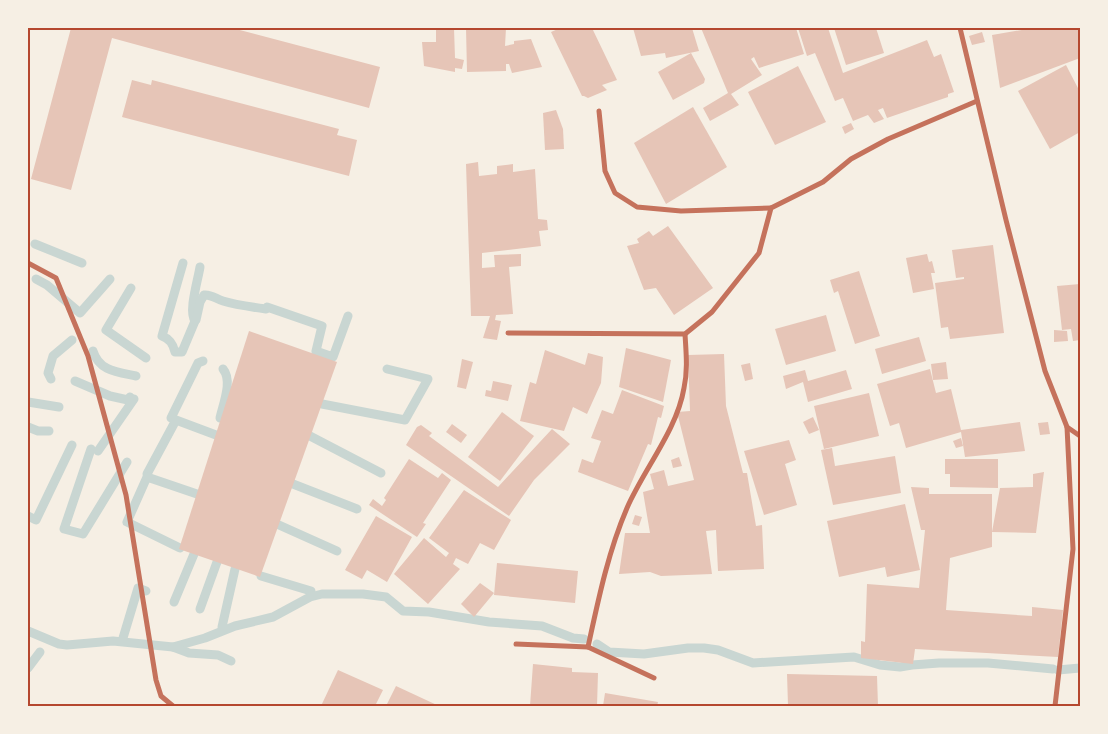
<svg xmlns="http://www.w3.org/2000/svg" width="1108" height="734" viewBox="0 0 1108 734" font-family="Arial,sans-serif">
<style>
.lines{fill:none;stroke-linecap:round;stroke-linejoin:round}
.stream{stroke:#c9d6d2;stroke-width:9}
.building{fill:#e6c5b7}
.minor{stroke:#c5725c;stroke-width:5}
.neatline{fill:none;stroke:#b5482f;stroke-width:2}
</style>
<rect width="100%" height="100%" fill="#f6efe4"/>
<g class="lines">
<g class="stream">
<path d="M 35,244 L 82,263"/>
<path d="M 183,263 L 162,336 C 170,339 173,344 175,352 L 182,352 L 195,321 C 188,312 198,280 200,267"/>
<path d="M 36,279 L 47,285 L 80,313 L 110,279"/>
<path d="M 131,288 L 106,330 L 146,358"/>
<path d="M 196,320 L 200,302 L 204,295 C 211,294 216,299 223,301 C 236,305 251,307 266,309 L 267,307 L 322,326 L 316,351 L 333,357 L 348,316"/>
<path d="M 93,351 C 99,371 117,372 136,376"/>
<path d="M 51,379 L 48,373 L 53,356 L 72,340"/>
<path d="M 75,381 L 110,396 L 128,400 L 130,397"/>
<path d="M 28,402 L 59,407"/>
<path d="M 322,404 L 405,420 L 428,379 L 387,369"/>
<path d="M 171,418 L 198,363 L 203,361"/>
<path d="M 220,418 C 223,404 233,381 223,369"/>
<path d="M 28,427 L 38,431 L 49,431"/>
<path d="M 310,436 L 381,473"/>
<path d="M 91,449 L 64,529 L 83,534 L 127,462"/>
<path d="M 98,451 L 134,399"/>
<path d="M 147,474 L 176,420 L 216,435"/>
<path d="M 293,484 L 357,509"/>
<path d="M 28,516 L 36,520 L 72,445"/>
<path d="M 279,525 L 337,551"/>
<path d="M 180,548 L 127,522 L 147,477 L 197,494"/>
<path d="M 261,576 L 311,591"/>
<path d="M 174,602 L 194,554"/>
<path d="M 200,609 L 217,562"/>
<path d="M 222,627 L 235,569"/>
<path d="M 28,631 L 59,644 L 67,645 L 113,641 L 173,647 L 205,638 L 235,626 L 273,617 L 310,597 L 322,594 L 363,594 L 386,597 L 403,611 L 429,612 L 489,622 L 542,626 L 573,638 L 584,639"/>
<path d="M 123,638 L 138,588 L 146,591"/>
<path d="M 597,644 L 609,652 L 644,654 L 688,648 L 704,648 L 718,650 L 753,663 L 854,657 L 880,665 L 900,667 L 912,665 L 939,663 L 988,663 L 1053,669"/>
<path d="M 173,647 L 189,653 L 218,655 L 231,661"/>
<path d="M 28,668 L 40,652"/>
<path d="M 1058,670 L 1080,668"/>
</g>
</g>
<g class="building">
<path d="M 71,28 L 232,28 L 380,67 L 369,108 L 112,38 L 71,190 L 31,179 Z"/>
<path d="M 436,28 L 454,28 L 455,58 L 464,60 L 462,69 L 455,68 L 455,72 L 424,66 L 422,42 L 436,42 Z"/>
<path d="M 466,28 L 506,28 L 505,46 L 514,44 L 514,41 L 531,39 L 542,67 L 512,73 L 509,64 L 506,64 L 506,71 L 467,72 Z"/>
<path d="M 558,28 L 592,28 L 617,80 L 602,85 L 607,90 L 588,98 L 584,96 L 582,96 L 551,32 L 558,29 Z"/>
<path d="M 633,28 L 692,28 L 699,51 L 666,58 L 665,53 L 641,56 Z"/>
<path d="M 701,28 L 796,28 L 804,54 L 759,68 L 754,57 L 751,59 L 762,75 L 731,94 L 739,105 L 710,121 L 703,108 L 728,93 Z"/>
<path d="M 798,28 L 828,28 L 843,73 L 927,40 L 934,57 L 941,54 L 954,92 L 948,94 L 948,97 L 887,118 L 883,108 L 878,110 L 884,119 L 874,123 L 868,115 L 853,121 L 843,98 L 835,101 L 815,53 L 807,56 Z"/>
<path d="M 834,28 L 876,28 L 884,53 L 846,65 Z"/>
<path d="M 1033,28 L 1079,28 L 1080,35 L 1080,58 L 1000,88 L 992,35 Z"/>
<path d="M 982,32 L 985,42 L 972,45 L 969,36 Z"/>
<path d="M 691,53 L 705,79 L 704,83 L 673,100 L 658,72 Z"/>
<path d="M 1066,65 L 1080,92 L 1080,132 L 1050,149 L 1018,91 Z"/>
<path d="M 798,66 L 826,122 L 775,145 L 748,92 Z"/>
<path d="M 132,80 L 151,85 L 152,80 L 339,129 L 337,135 L 357,140 L 349,176 L 122,117 Z"/>
<path d="M 693,107 L 727,167 L 666,204 L 634,143 Z"/>
<path d="M 556,110 L 563,129 L 564,149 L 545,150 L 543,113 Z"/>
<path d="M 851,123 L 854,129 L 845,134 L 842,127 Z"/>
<path d="M 478,162 L 479,176 L 497,174 L 497,166 L 513,164 L 513,172 L 535,169 L 538,219 L 547,220 L 548,230 L 539,231 L 541,246 L 482,253 L 482,268 L 495,267 L 494,255 L 521,254 L 521,266 L 509,267 L 513,314 L 496,315 L 495,320 L 501,321 L 497,340 L 483,338 L 490,316 L 471,316 L 466,164 Z"/>
<path d="M 668,226 L 713,288 L 674,315 L 656,288 L 644,290 L 627,246 L 639,243 L 637,239 L 649,231 L 653,236 Z"/>
<path d="M 993,245 L 1004,333 L 950,339 L 948,327 L 941,328 L 935,283 L 964,279 L 964,277 L 956,278 L 952,250 Z"/>
<path d="M 927,254 L 929,262 L 932,261 L 935,273 L 931,273 L 934,289 L 913,293 L 906,258 Z"/>
<path d="M 859,271 L 880,336 L 855,344 L 838,291 L 834,293 L 830,280 Z"/>
<path d="M 1080,284 L 1080,340 L 1073,341 L 1071,329 L 1062,330 L 1057,286 Z"/>
<path d="M 826,315 L 836,351 L 786,365 L 775,329 Z"/>
<path d="M 1054,330 L 1067,331 L 1068,341 L 1054,342 Z"/>
<path d="M 249,331 L 337,362 L 260,577 L 179,549 Z"/>
<path d="M 919,337 L 926,361 L 882,374 L 875,349 Z"/>
<path d="M 626,348 L 671,360 L 663,402 L 619,387 Z"/>
<path d="M 545,350 L 585,365 L 588,353 L 603,357 L 601,383 L 587,414 L 573,407 L 564,431 L 520,421 L 530,382 L 536,384 Z"/>
<path d="M 724,354 L 726,406 L 743,473 L 747,473 L 756,526 L 762,525 L 764,569 L 718,571 L 716,530 L 706,531 L 712,574 L 661,576 L 650,572 L 619,574 L 625,533 L 650,533 L 643,492 L 654,489 L 650,474 L 664,470 L 668,486 L 694,480 L 677,412 L 690,411 L 688,355 Z"/>
<path d="M 462,359 L 473,362 L 466,389 L 457,387 Z"/>
<path d="M 946,362 L 948,379 L 933,380 L 931,364 Z"/>
<path d="M 750,363 L 753,379 L 745,381 L 741,365 Z"/>
<path d="M 930,369 L 936,393 L 951,389 L 961,430 L 1020,422 L 1025,451 L 965,457 L 961,432 L 906,448 L 899,423 L 890,426 L 877,384 Z"/>
<path d="M 805,370 L 808,381 L 846,370 L 852,389 L 808,402 L 803,382 L 786,389 L 783,376 Z"/>
<path d="M 493,381 L 512,385 L 508,401 L 485,396 L 486,390 L 491,391 Z"/>
<path d="M 622,390 L 664,406 L 661,418 L 658,417 L 651,445 L 648,444 L 628,491 L 578,472 L 582,459 L 593,463 L 601,441 L 591,438 L 602,410 L 613,414 Z"/>
<path d="M 869,393 L 879,436 L 824,449 L 814,406 Z"/>
<path d="M 502,412 L 534,436 L 500,481 L 468,457 Z"/>
<path d="M 813,417 L 819,430 L 809,434 L 803,422 Z"/>
<path d="M 1048,422 L 1050,434 L 1040,435 L 1038,423 Z"/>
<path d="M 452,424 L 467,435 L 461,443 L 446,432 Z"/>
<path d="M 421,425 L 432,433 L 429,436 L 498,487 L 552,429 L 570,444 L 534,480 L 509,516 L 406,445 L 417,427 Z"/>
<path d="M 961,438 L 963,446 L 956,448 L 953,441 Z"/>
<path d="M 789,440 L 796,460 L 785,464 L 797,505 L 764,515 L 744,451 Z"/>
<path d="M 832,448 L 835,466 L 895,456 L 901,493 L 833,505 L 821,450 Z"/>
<path d="M 679,457 L 682,466 L 673,468 L 671,460 Z"/>
<path d="M 409,459 L 438,478 L 442,473 L 451,480 L 423,523 L 426,524 L 417,537 L 369,505 L 373,499 L 382,506 L 386,500 L 384,498 Z"/>
<path d="M 945,459 L 998,459 L 998,488 L 950,487 L 950,474 L 945,474 Z"/>
<path d="M 1044,472 L 1036,533 L 992,532 L 1000,488 L 1033,487 L 1033,474 Z"/>
<path d="M 911,487 L 929,488 L 929,494 L 992,494 L 992,547 L 950,558 L 946,610 L 1032,616 L 1032,607 L 1063,610 L 1058,657 L 915,649 L 913,664 L 861,658 L 861,641 L 865,642 L 867,584 L 919,588 L 925,530 L 921,530 Z"/>
<path d="M 464,490 L 511,520 L 494,550 L 480,543 L 468,564 L 456,558 L 453,564 L 460,569 L 428,604 L 394,574 L 424,538 L 446,557 L 449,553 L 429,538 Z"/>
<path d="M 905,504 L 920,570 L 887,577 L 885,567 L 839,577 L 827,521 Z"/>
<path d="M 635,515 L 642,517 L 639,526 L 632,524 Z"/>
<path d="M 376,516 L 412,537 L 387,582 L 367,570 L 362,579 L 345,570 Z"/>
<path d="M 497,563 L 578,571 L 575,603 L 494,595 Z"/>
<path d="M 480,583 L 494,593 L 474,617 L 461,604 Z"/>
<path d="M 533,664 L 572,668 L 572,672 L 598,673 L 597,706 L 530,706 Z"/>
<path d="M 338,670 L 383,690 L 375,706 L 321,706 Z"/>
<path d="M 787,674 L 877,676 L 878,706 L 788,706 Z"/>
<path d="M 396,686 L 439,706 L 386,706 Z"/>
<path d="M 605,693 L 658,702 L 657,706 L 603,706 Z"/>
</g>
<g class="lines">
<g class="minor">
<path d="M 960,28 L 1006,220 L 1045,371 L 1067,427 L 1080,436"/>
<path d="M 599,111 L 605,171 L 615,193 L 637,207 L 681,211 L 771,208"/>
<path d="M 28,263 L 56,278 L 88,356 L 126,495 L 156,680 L 161,696 L 173,706"/>
<path d="M 508,333 L 685,334 L 712,312 L 759,253 L 771,208 L 823,182 L 851,159 L 888,139 L 977,101"/>
<path d="M 516,644 L 588,647 L 654,678"/>
<path d="M 588,647 C 598,601 608,552 627,508 C 644,469 677,430 684,388 C 688,370 686,352 685,334"/>
<path d="M 1055,706 L 1073,549 L 1067,427"/>
</g>
</g>
<rect width="1108" height="734" fill="none" stroke="#f6efe4" stroke-width="58"/>
<rect x="29" y="29" width="1050" height="676" class="neatline"/>
</svg>
